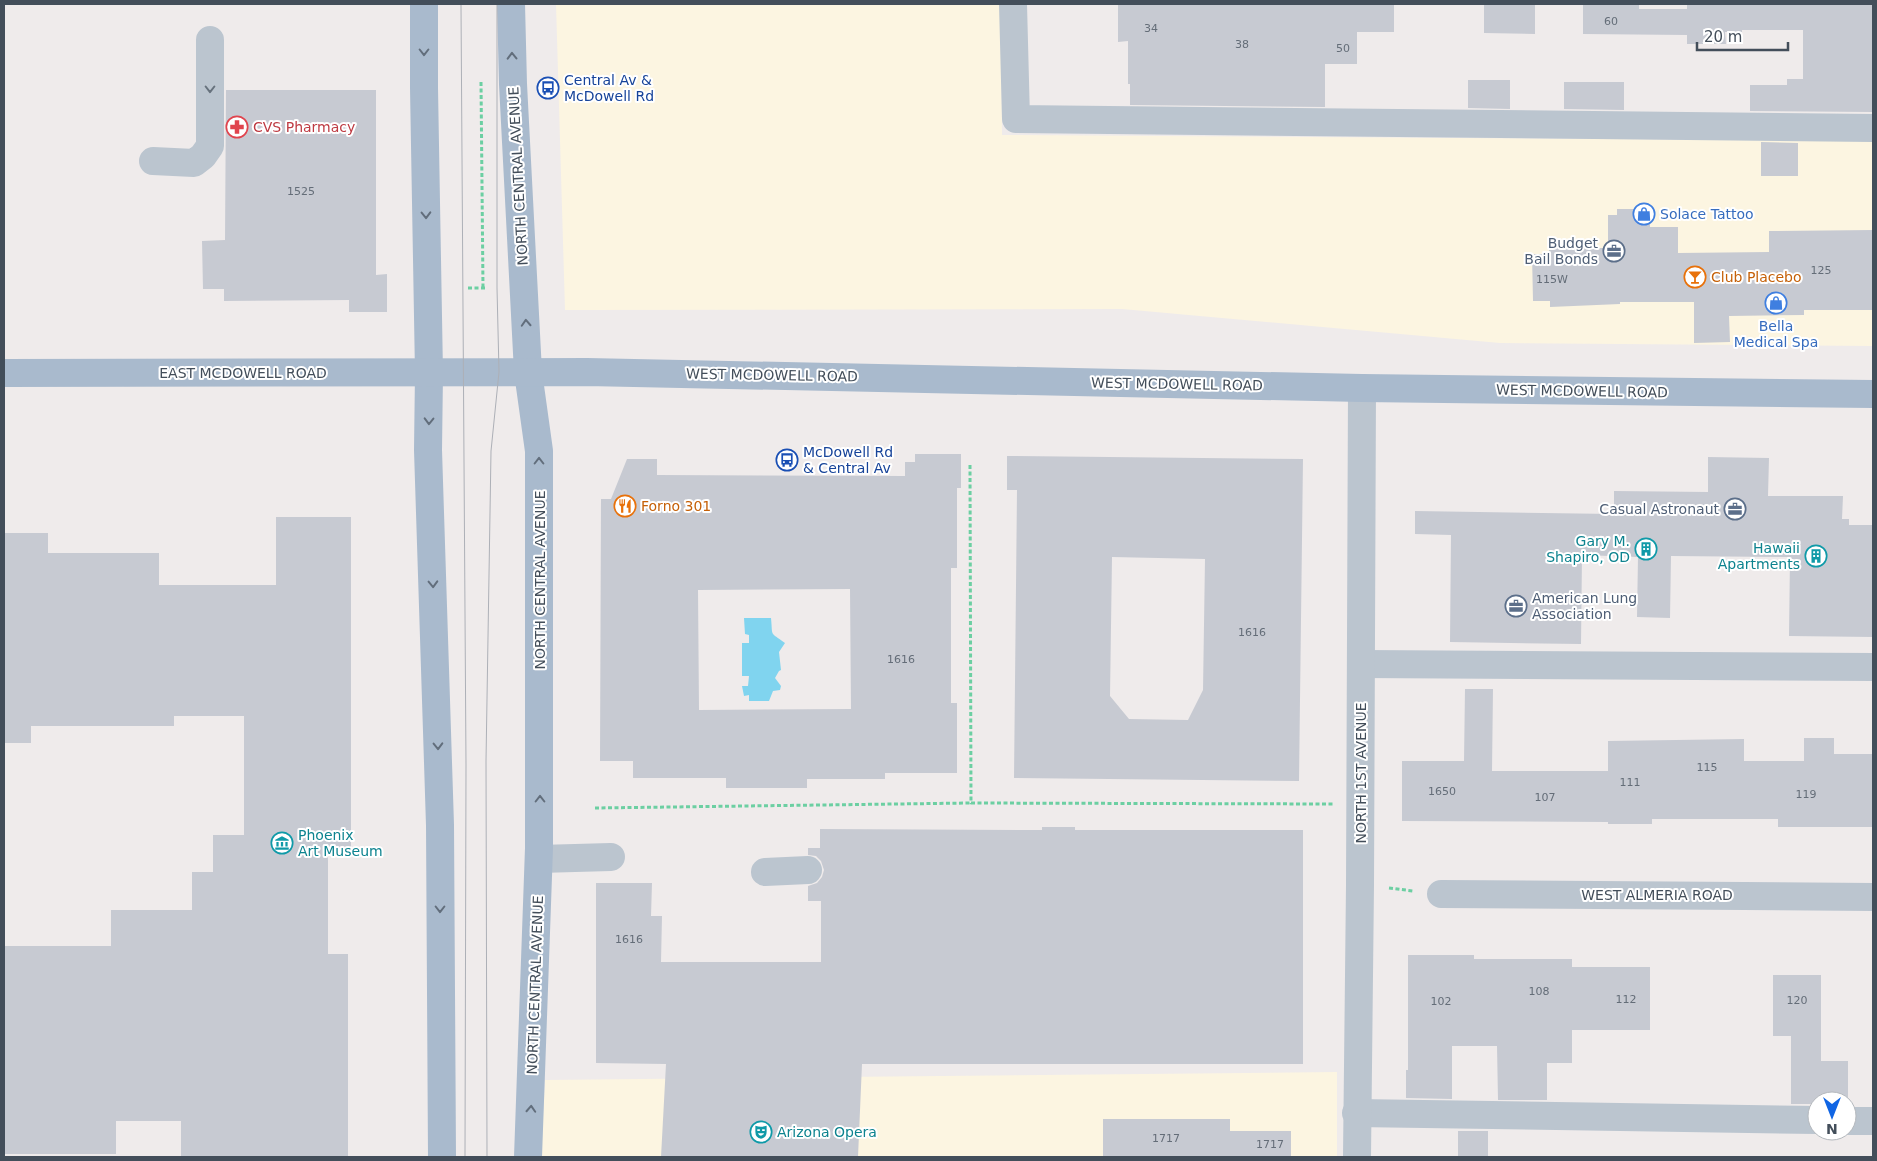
<svg xmlns="http://www.w3.org/2000/svg" width="1877" height="1161" viewBox="0 0 1877 1161" font-family="'DejaVu Sans',sans-serif">
<style>
.commercial{fill:#fcf5e1}
.water{fill:#80d4ef}
.building{fill:#c7cad2;fill-rule:evenodd}
.lines{fill:none;stroke-linecap:round;stroke-linejoin:round}
.path{stroke:#6ccfa2;stroke-width:3;stroke-dasharray:4 2.5;stroke-linecap:butt}
.minor{stroke:#bbc5cf;stroke-width:28}
.major{stroke:#a9bacd;stroke-width:28}
.tram{stroke:#adb0b7;stroke-width:1}
.oneway{stroke:#626e7c}
.oneway2{stroke:#67727d}
.labels{text-anchor:middle;dominant-baseline:central;stroke-width:4;stroke-linejoin:round;paint-order:stroke}
.number-label{font-size:11px;fill:#646d78}
.transit-label{font-size:14px;fill:#164399;stroke:#fff;text-anchor:start}
.health-label{font-size:14px;fill:#be3a42;stroke:#fff;text-anchor:start}
.street-label{font-size:14px;fill:#434e5a;stroke:#fff}
.shop-label{font-size:14px;fill:#366cbe;stroke:#fff;text-anchor:start}
.service-label{font-size:14px;fill:#4e5e75;stroke:#fff;text-anchor:end}
.food-label{font-size:14px;fill:#c56008;stroke:#fff;text-anchor:start}
.culture-label{font-size:14px;fill:#0d838f;stroke:#fff;text-anchor:end}
</style>
<rect width="100%" height="100%" fill="#efebeb"/>
<g class="commercial">
<path d="M 556,4 L 1001,4 L 1002,135 L 1873,141 L 1873,346 L 1500,343 L 1122,309 L 565,310 Z"/>
<path d="M 1337,1072 L 1337,1157 L 541,1157 L 545,1080 Z"/>
</g>
<path class="water" d="M 744,618 L 771,618 C 773,638 769,631 785,643 L 779,652 L 781,670 L 779,671 L 775,678 L 781,686 L 780,690 L 773,691 L 769,701 L 749,701 L 749,695 L 744,696 L 742,686 L 748,686 L 749,676 L 742,676 L 742,643 L 749,643 L 749,635 L 745,634 Z"/>
<g class="building">
<path d="M 1118,4 L 1394,4 L 1394,32 L 1357,32 L 1357,64 L 1325,64 L 1325,107 L 1130,105 L 1130,84 L 1128,84 L 1128,41 L 1118,42 Z"/>
<path d="M 1484,4 L 1535,4 L 1535,34 L 1484,33 Z"/>
<path d="M 1583,4 L 1639,4 L 1639,9 L 1687,9 L 1687,4 L 1873,4 L 1873,112 L 1750,111 L 1750,85 L 1787,85 L 1787,79 L 1803,79 L 1803,30 L 1742,30 L 1742,32 L 1725,32 L 1726,44 L 1687,44 L 1687,35 L 1583,34 Z"/>
<path d="M 1468,80 L 1510,80 L 1510,109 L 1468,108 Z"/>
<path d="M 1564,82 L 1624,82 L 1624,110 L 1564,109 Z"/>
<path d="M 226,90 L 376,90 L 376,275 L 387,274 L 387,312 L 349,312 L 349,300 L 224,301 L 224,289 L 203,289 L 202,241 L 225,240 Z"/>
<path d="M 1761,142 L 1798,143 L 1798,176 L 1761,176 Z"/>
<path d="M 1617,209 L 1650,209 L 1650,227 L 1678,227 L 1678,253 L 1769,252 L 1769,231 L 1873,230 L 1873,310 L 1804,310 L 1804,315 L 1729,316 L 1730,342 L 1694,343 L 1694,302 L 1620,302 L 1620,304 L 1550,307 L 1550,301 L 1533,301 L 1532,254 L 1549,254 L 1549,248 L 1608,248 L 1608,215 L 1617,215 Z"/>
<path d="M 915,454 L 961,454 L 961,488 L 957,488 L 957,568 L 951,568 L 951,703 L 957,703 L 957,773 L 885,773 L 885,779 L 807,779 L 807,788 L 726,788 L 726,778 L 633,778 L 633,761 L 600,761 L 601,499 L 611,499 L 627,459 L 657,459 L 657,475 L 905,476 L 905,462 L 915,462 ZM 850,589 L 851,709 L 699,710 L 698,590 Z"/>
<path d="M 1007,456 L 1303,459 L 1299,781 L 1014,778 L 1017,490 L 1007,490 ZM 1112,557 L 1205,559 L 1203,690 L 1188,720 L 1129,719 L 1110,696 Z"/>
<path d="M 1708,457 L 1769,458 L 1768,496 L 1843,496 L 1842,519 L 1849,519 L 1849,525 L 1873,525 L 1873,637 L 1789,636 L 1790,557 L 1671,556 L 1670,618 L 1637,617 L 1638,557 L 1582,555 L 1581,644 L 1450,642 L 1451,535 L 1415,534 L 1415,511 L 1614,514 L 1614,491 L 1708,492 Z"/>
<path d="M 276,517 L 351,517 L 351,852 L 328,852 L 328,954 L 348,954 L 348,1157 L 181,1157 L 181,1121 L 116,1121 L 116,1154 L 4,1154 L 4,946 L 111,946 L 111,910 L 192,910 L 192,872 L 213,872 L 213,835 L 244,835 L 244,716 L 174,716 L 174,726 L 31,726 L 31,743 L 4,743 L 4,533 L 48,533 L 48,553 L 159,553 L 159,585 L 276,585 Z"/>
<path d="M 1465,689 L 1493,689 L 1492,771 L 1608,771 L 1608,741 L 1744,739 L 1744,761 L 1804,761 L 1804,738 L 1834,738 L 1834,754 L 1873,754 L 1873,827 L 1778,827 L 1778,819 L 1652,819 L 1652,824 L 1608,824 L 1608,822 L 1402,821 L 1402,761 L 1464,761 Z"/>
<path d="M 1042,827 L 1075,827 L 1075,830 L 1303,830 L 1303,1064 L 862,1064 L 858,1157 L 661,1157 L 666,1064 L 596,1063 L 596,883 L 652,883 L 651,916 L 662,916 L 661,962 L 821,962 L 821,901 L 808,901 L 808,886 L 817,883 L 822,877 L 824,870 L 821,861 L 816,856 L 808,855 L 808,848 L 820,848 L 820,829 L 1042,830 Z"/>
<path d="M 1408,955 L 1474,955 L 1474,959 L 1572,959 L 1572,967 L 1650,967 L 1650,1030 L 1572,1030 L 1572,1063 L 1547,1063 L 1547,1100 L 1498,1100 L 1497,1046 L 1452,1046 L 1452,1099 L 1406,1098 L 1406,1070 L 1408,1070 Z"/>
<path d="M 1773,975 L 1821,975 L 1821,1061 L 1848,1061 L 1848,1105 L 1847,1101 L 1817,1101 L 1817,1104 L 1791,1104 L 1791,1036 L 1773,1036 Z"/>
<path d="M 1103,1119 L 1230,1119 L 1230,1131 L 1291,1131 L 1291,1157 L 1103,1157 Z"/>
<rect x="1458" y="1131" width="30" height="26"/>
</g>
<g class="lines">
<g class="path">
<path d="M 481,82 L 483,288"/>
<path d="M 468,288 L 486,288"/>
<path d="M 970,465 L 971,803 L 1333,804"/>
<path d="M 595,808 L 971,803"/>
<path d="M 1389,888 L 1413,891"/>
</g>
<g class="minor">
<path d="M 1013,4 L 1016,119 L 1873,128"/>
<path d="M 153,161 L 194,163 L 203,156 L 210,146 L 210,40"/>
<path d="M 1361,664 L 1873,667"/>
<path d="M 539,859 L 611,857"/>
<path d="M 765,872 L 808,870"/>
<path d="M 1441,894 L 1873,897"/>
<path d="M 1356,1113 L 1817,1120"/>
<path d="M 1847,1121 L 1873,1121"/>
<path d="M 1357,1157 L 1360,885 L 1362,388"/>
</g>
<g class="major">
<path d="M 424,4 L 424,88 L 429,373 L 428,450 L 440,825 L 442,1157"/>
<path d="M 511,4 L 513,84 L 528,372 L 539,451 L 539,848 L 528,1157"/>
<path d="M 4,373 L 587,372 L 1362,388 L 1873,394"/>
</g>
<g class="tram">
<path d="M 461,4 L 466,765 L 465,1157"/>
<path d="M 487,1157 L 486,761 L 491,451 L 499,372 L 497,288 L 497,4"/>
</g>
</g>
<defs><path id="oneway-chevron" d="M-2-3.5L2.5 0L-2 3.5" fill="none" stroke-width="1.6" stroke-linecap="round" stroke-linejoin="round" transform="scale(1.25)"/></defs>
<g class="oneway">
<use href="#oneway-chevron" transform="translate(424 52) rotate(90)"/>
<use href="#oneway-chevron" transform="translate(512 56) rotate(-91)"/>
<use href="#oneway-chevron" transform="translate(426 215) rotate(89)"/>
<use href="#oneway-chevron" transform="translate(526 323) rotate(-93)"/>
<use href="#oneway-chevron" transform="translate(429 421) rotate(91)"/>
<use href="#oneway-chevron" transform="translate(539 461) rotate(-90)"/>
<use href="#oneway-chevron" transform="translate(433 584) rotate(88)"/>
<use href="#oneway-chevron" transform="translate(438 746) rotate(89)"/>
<use href="#oneway-chevron" transform="translate(540 799) rotate(-90)"/>
<use href="#oneway-chevron" transform="translate(440 909) rotate(90)"/>
<use href="#oneway-chevron" transform="translate(531 1109) rotate(-87)"/>
</g>
<use class="oneway2" href="#oneway-chevron" transform="translate(210 89) rotate(90)"/>
<defs>
<g id="bus-ring" transform="scale(1.125)"><circle r="9.5" fill="#fff" stroke="#1a4fb4" stroke-width="1.5"/><path d="M-5-6H5V4H4V6H2V4H-2V6H-4V4H-5ZM-3.5-4V0h7V-4ZM-3.5 1.2v1.5H-2V1.2ZM2 1.2v1.5H3.5V1.2Z" fill="#1a4fb4"/></g>
<g id="pharmacy-ring" transform="scale(1.125)"><circle r="9.5" fill="#fff" stroke="#e0444e" stroke-width="1.5"/><path d="M-2-6h4v4h4v4h-4v4h-4v-4h-4v-4h4Z" fill="#e0444e"/></g>
<g id="shop-ring" transform="scale(1.125)"><circle r="9.5" fill="#fff" stroke="#3f7fe0" stroke-width="1.5"/><path d="M-5-2.5h2.3a2.7 3.5 0 0 1 5.4 0H5L5.5 6h-11ZM-1.5-2.5h3a1.5 2.3 0 0 0-3 0Z" fill="#3f7fe0"/></g>
<g id="office-ring" transform="scale(1.125)"><circle r="9.5" fill="#fff" stroke="#5c6f8a" stroke-width="1.5"/><path d="M-6-3h4V-5.5h4V-3h4V5H-6ZM-1-4.5V-3h2v-1.5ZM-6 0V1H6V0Z" fill="#5c6f8a"/></g>
<g id="bar-ring" transform="scale(1.125)"><circle r="9.5" fill="#fff" stroke="#e8710a" stroke-width="1.5"/><path d="M-6-5H6L.8 .8V4.5H3.5V6h-7V4.5H-.8V.8Z" fill="#e8710a"/></g>
<g id="restaurant-ring" transform="scale(1.125)"><circle r="9.5" fill="#fff" stroke="#e8710a" stroke-width="1.5"/><path d="M-5-6h1v4h1v-4h1v4h1v-4h1v5L-1.5 .5V6h-2V.5L-5-1ZM5-6V6H3V1.5H1.5Q1.5-4 5-6Z" fill="#e8710a"/></g>
<g id="building-ring" transform="scale(1.125)"><circle r="9.5" fill="#fff" stroke="#0f9aa8" stroke-width="1.5"/><path d="M-4-6H4V6H1V3H-1V6H-4ZM-2.5-4.3h1.7v1.8h-1.7ZM.8-4.3h1.7v1.8H.8ZM-2.5-1h1.7V.8h-1.7ZM.8-1h1.7V.8H.8Z" fill="#0f9aa8"/></g>
<g id="museum-ring" transform="scale(1.125)"><circle r="9.5" fill="#fff" stroke="#0f9aa8" stroke-width="1.5"/><path d="M0-6L6-3V-2H-6V-3ZM-5-1h2V3h-2ZM-1-1h2V3h-2ZM3-1h2V3H3ZM-6 4H6V6H-6Z" fill="#0f9aa8"/></g>
<g id="theatre-ring" transform="scale(1.125)"><circle r="9.5" fill="#fff" stroke="#0f9aa8" stroke-width="1.5"/><path d="M-5-5.5Q0-4 5-5.5V0Q5 5 0 6Q-5 5-5 0ZM-3.3-2.5H-1v1.5H-3.3ZM1-2.5H3.3v1.5H1ZM-2.8 1Q0 5.5 2.8 1Z" fill="#0f9aa8"/></g>
</defs>
<g fill-rule="evenodd">
<use href="#bus-ring" x="548" y="88"/>
<use href="#pharmacy-ring" x="237" y="127"/>
<use href="#shop-ring" x="1644" y="214"/>
<use href="#office-ring" x="1614" y="251"/>
<use href="#bar-ring" x="1695" y="277"/>
<use href="#shop-ring" x="1776" y="303"/>
<use href="#bus-ring" x="787" y="460"/>
<use href="#restaurant-ring" x="625" y="506"/>
<use href="#office-ring" x="1735" y="509"/>
<use href="#building-ring" x="1646" y="549"/>
<use href="#building-ring" x="1816" y="556"/>
<use href="#office-ring" x="1516" y="606"/>
<use href="#museum-ring" x="282" y="843"/>
<use href="#theatre-ring" x="761" y="1132"/>
</g>
<g class="labels">
<g class="number-label">
<text x="1611" y="21">60</text>
<text x="1151" y="28">34</text>
<text x="1242" y="44">38</text>
<text x="1343" y="48">50</text>
<text x="301" y="191">1525</text>
<text x="1821" y="270">125</text>
<text x="1552" y="279">115W</text>
<text x="1252" y="632">1616</text>
<text x="901" y="659">1616</text>
<text x="1707" y="767">115</text>
<text x="1630" y="782">111</text>
<text x="1442" y="791">1650</text>
<text x="1806" y="794">119</text>
<text x="1545" y="797">107</text>
<text x="629" y="939">1616</text>
<text x="1539" y="991">108</text>
<text x="1626" y="999">112</text>
<text x="1797" y="1000">120</text>
<text x="1441" y="1001">102</text>
<text x="1166" y="1138">1717</text>
<text x="1270" y="1144">1717</text>
</g>
<g class="transit-label">
<text x="564" y="80">Central Av &amp;<tspan x="564" dy="16">McDowell Rd</tspan></text>
<text x="803" y="452">McDowell Rd<tspan x="803" dy="16">&amp; Central Av</tspan></text>
</g>
<g class="health-label">
<text x="253" y="127">CVS Pharmacy</text>
</g>
<g class="street-label">
<text transform="translate(518 176) rotate(-93)">NORTH CENTRAL AVENUE</text>
<text x="243" y="373">EAST MCDOWELL ROAD</text>
<text transform="translate(772 375) rotate(1)">WEST MCDOWELL ROAD</text>
<text transform="translate(1177 384) rotate(1)">WEST MCDOWELL ROAD</text>
<text transform="translate(1582 391) rotate(1)">WEST MCDOWELL ROAD</text>
<text transform="translate(540 580) rotate(-90)">NORTH CENTRAL AVENUE</text>
<text transform="translate(1361 773) rotate(-90)">NORTH 1ST AVENUE</text>
<text x="1657" y="895">WEST ALMERIA ROAD</text>
<text transform="translate(535 985) rotate(-88)">NORTH CENTRAL AVENUE</text>
</g>
<g class="shop-label">
<text x="1660" y="214">Solace Tattoo</text>
<text x="1776" y="326" text-anchor="middle">Bella<tspan x="1776" dy="16">Medical Spa</tspan></text>
</g>
<g class="service-label">
<text x="1598" y="243">Budget<tspan x="1598" dy="16">Bail Bonds</tspan></text>
<text x="1719" y="509">Casual Astronaut</text>
<text x="1532" y="598" text-anchor="start">American Lung<tspan x="1532" dy="16">Association</tspan></text>
</g>
<g class="food-label">
<text x="1711" y="277">Club Placebo</text>
<text x="641" y="506">Forno 301</text>
</g>
<g class="culture-label">
<text x="1630" y="541">Gary M.<tspan x="1630" dy="16">Shapiro, OD</tspan></text>
<text x="1800" y="548">Hawaii<tspan x="1800" dy="16">Apartments</tspan></text>
<text x="298" y="835" text-anchor="start">Phoenix<tspan x="298" dy="16">Art Museum</tspan></text>
<text x="777" y="1132" text-anchor="start">Arizona Opera</text>
</g>
</g>
<rect width="1877" height="1161" fill="none" stroke="#434e5a" stroke-width="10"/>
<g transform="translate(1832 1116) rotate(180)"><circle r="24" fill="#ffffff" stroke="#b4b8bd"/>
<path d="M0-4L9 19L0 12L-9 19Z" fill="#1065e4"/>
<text y="-8" font-size="14" font-weight="bold" text-anchor="middle" fill="#434e5a">N</text>
</g>
<path d="M1697 42v8h91v-8" fill="none" stroke="#434e5a" stroke-width="2.5"/>
<text x="1704" y="42" font-size="15" fill="#434e5a" stroke="#ffffff" stroke-width="4" paint-order="stroke">20 m</text>
</svg>
